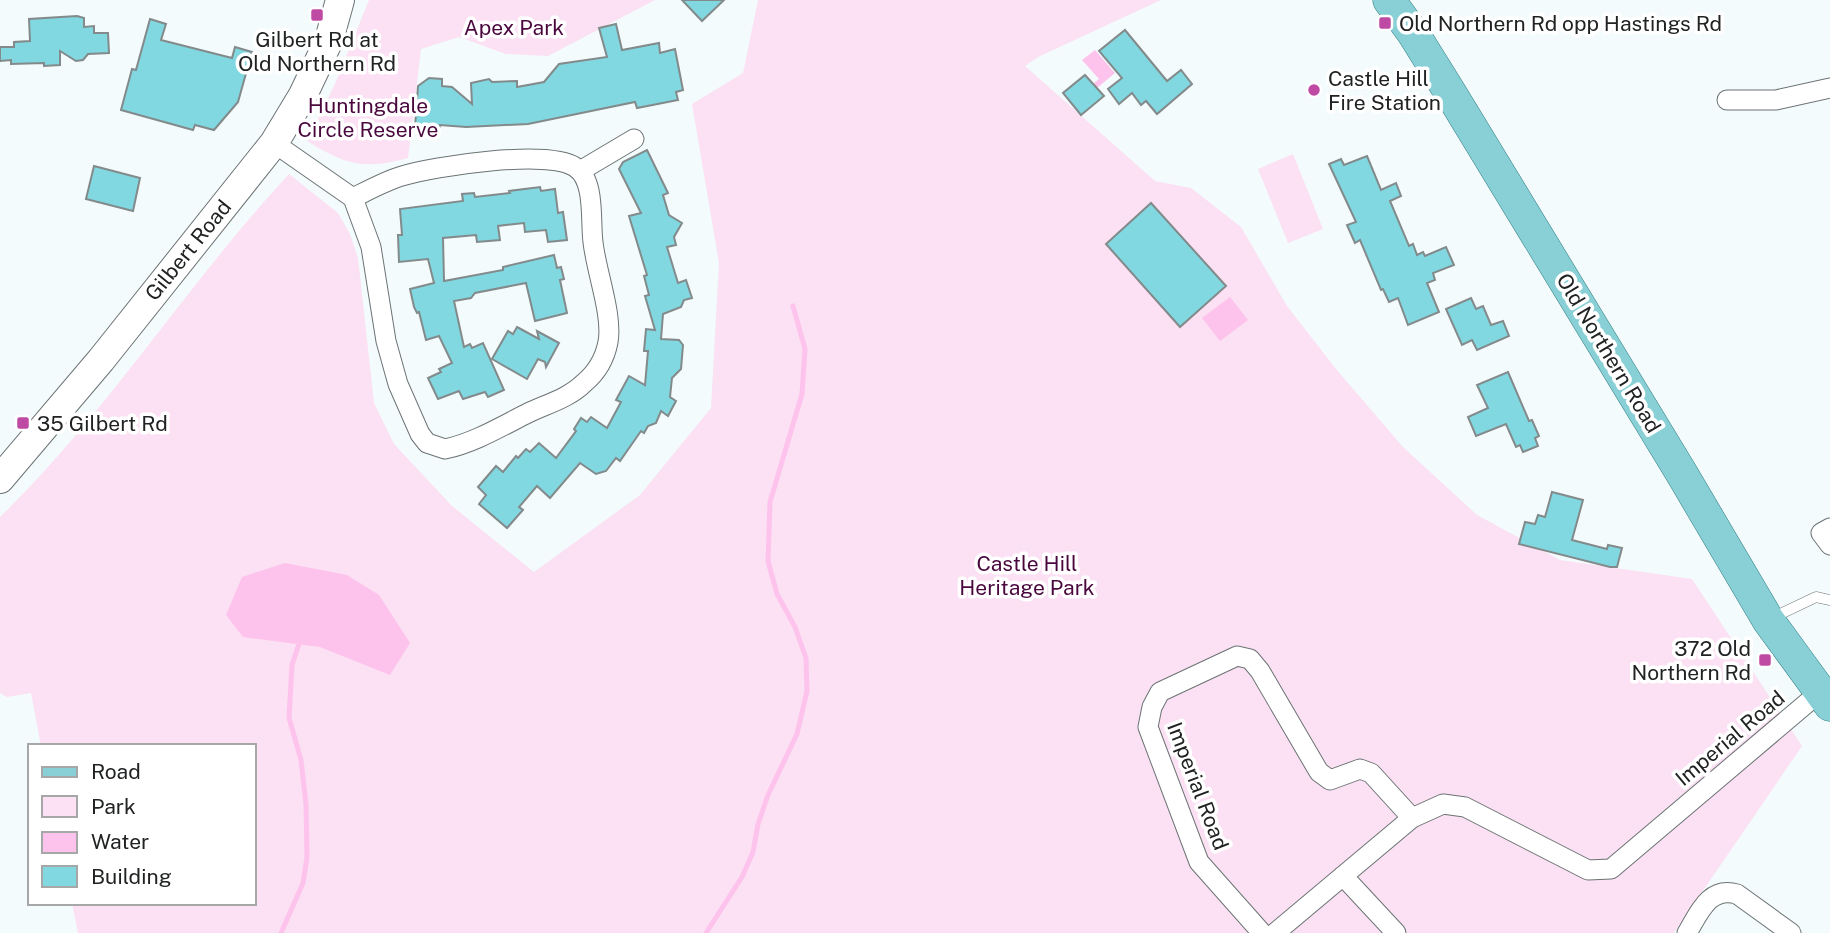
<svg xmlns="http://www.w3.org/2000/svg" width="1830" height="933" viewBox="0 0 1830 933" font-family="'Public Sans',sans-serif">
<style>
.green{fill:#fbe1f3}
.water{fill:#fdc3ec}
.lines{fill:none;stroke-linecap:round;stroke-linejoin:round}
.stream{stroke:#fdc3ec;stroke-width:5}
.building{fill:#81d8e0;stroke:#838a8b;stroke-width:2}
.lane-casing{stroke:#6c7374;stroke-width:11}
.street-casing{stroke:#6c7374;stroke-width:21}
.secondary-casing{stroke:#6c7374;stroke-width:30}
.primary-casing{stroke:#327e85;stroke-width:33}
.lane{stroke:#fff;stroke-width:10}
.street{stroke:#fff;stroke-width:19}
.secondary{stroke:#fff;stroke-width:28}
.primary{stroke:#89d0d6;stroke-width:32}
.poi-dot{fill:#be4aa4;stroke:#fff;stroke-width:2.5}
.labels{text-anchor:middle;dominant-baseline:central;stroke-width:7;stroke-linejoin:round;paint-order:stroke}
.poi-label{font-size:21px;fill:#202223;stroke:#fff;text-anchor:start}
.park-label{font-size:21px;fill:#4a073e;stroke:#fff}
.street-label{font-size:21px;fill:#202223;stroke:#fff}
</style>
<rect width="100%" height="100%" fill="#f3fbfc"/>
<g class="green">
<path d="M 369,0 L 655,0 L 548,56 L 506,54 L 459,37 L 421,49 L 408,158 C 363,170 346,165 307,141 L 335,84 Z"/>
<path d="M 758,0 L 1161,0 L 1038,57 L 1025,66 L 1155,181 L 1191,188 L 1241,227 L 1287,306 L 1336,369 L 1403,447 L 1477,515 L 1560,560 L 1692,579 L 1802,746 L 1674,933 L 78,933 L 72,903 L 254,903 L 254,746 L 41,746 L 31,693 L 7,697 L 0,693 L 0,517 C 107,413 187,284 289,174 L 338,213 L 350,234 L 358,258 L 374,403 L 394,444 L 452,506 L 534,572 L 640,495 L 711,408 L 719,263 L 692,104 L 743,73 Z"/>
<path d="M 1293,154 L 1323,229 L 1288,243 L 1258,169 Z"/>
</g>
<g class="water">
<path d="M 1095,50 L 1115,73 L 1097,88 L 1093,84 L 1099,79 L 1082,60 Z"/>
<path d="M 1230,297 L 1248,320 L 1220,341 L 1202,318 Z"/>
<path d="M 285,563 L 347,575 L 379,595 L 410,643 L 390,675 L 320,647 L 243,637 L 226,615 L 242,577 Z"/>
</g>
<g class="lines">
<g class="stream">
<path d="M 281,933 L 303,883 L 307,857 L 306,804 L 301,760 L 289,718 L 292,665 L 299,644"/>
<path d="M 706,933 L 742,877 L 753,852 L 758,824 L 768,795 L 797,734 L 807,691 L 806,658 L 795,627 L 777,594 L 768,561 L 770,502 L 802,394 L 805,349 L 793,306"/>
</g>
</g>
<g class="building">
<path d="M 682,0 L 724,0 L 702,21 Z"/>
<path d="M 77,16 L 84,18 L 84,27 L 94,26 L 94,33 L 108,33 L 109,53 L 88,54 L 83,60 L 76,61 L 60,51 L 60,65 L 44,66 L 44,63 L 11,64 L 11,60 L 0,61 L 0,47 L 14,47 L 14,42 L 30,41 L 29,19 Z"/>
<path d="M 150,19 L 166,24 L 161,40 L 232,58 L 235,47 L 252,52 L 238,102 L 214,130 L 195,125 L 193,130 L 121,110 L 132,69 L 136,70 Z"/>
<path d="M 616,24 L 622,50 L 659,43 L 660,53 L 675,49 L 683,90 L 676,92 L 678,100 L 637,108 L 635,102 L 528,124 L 466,127 L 440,125 L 439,129 L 415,127 L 418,86 L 429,78 L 442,79 L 442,86 L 452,87 L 472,104 L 471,83 L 489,79 L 492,82 L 517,81 L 517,87 L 544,82 L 559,64 L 607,57 L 599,28 Z"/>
<path d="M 1125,30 L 1167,81 L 1181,70 L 1192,84 L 1157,114 L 1146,101 L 1141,105 L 1132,93 L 1119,104 L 1108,89 L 1122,78 L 1099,51 Z"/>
<path d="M 1085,75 L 1104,96 L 1081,115 L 1063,93 Z"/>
<path d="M 647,150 L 668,193 L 663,195 L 669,215 L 682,223 L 674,237 L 676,245 L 667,247 L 678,283 L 686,280 L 692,298 L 684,300 L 681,307 L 663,314 L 661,339 L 679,340 L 683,345 L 681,369 L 672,378 L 670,397 L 676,401 L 668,416 L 661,411 L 656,423 L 648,426 L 644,433 L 641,431 L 620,461 L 616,458 L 606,471 L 596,474 L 580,463 L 550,498 L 537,486 L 519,507 L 523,510 L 507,528 L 479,504 L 486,495 L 478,487 L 496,466 L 503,472 L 516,456 L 518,458 L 526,449 L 530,452 L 539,443 L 556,458 L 576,431 L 574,429 L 581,418 L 587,422 L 591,417 L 607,428 L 621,402 L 616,400 L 629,376 L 645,385 L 648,351 L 644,351 L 646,329 L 655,330 L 645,296 L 649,295 L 644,276 L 647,275 L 629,216 L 641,213 L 619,169 L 623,162 Z"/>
<path d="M 1367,156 L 1381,190 L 1396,183 L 1401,196 L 1390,201 L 1409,246 L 1413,244 L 1417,255 L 1423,252 L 1425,256 L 1446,247 L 1454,265 L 1433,273 L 1435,280 L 1427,283 L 1439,312 L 1408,325 L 1398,298 L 1389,302 L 1383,289 L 1381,290 L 1360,240 L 1355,243 L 1347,225 L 1356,222 L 1329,164 L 1341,159 L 1344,165 Z"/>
<path d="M 94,166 L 140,178 L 133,211 L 86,199 Z"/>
<path d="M 540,187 L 541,191 L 555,189 L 558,213 L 563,212 L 567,240 L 548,242 L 546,230 L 525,232 L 524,223 L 498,226 L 500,240 L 477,242 L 476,235 L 443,238 L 444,281 L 503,270 L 503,267 L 554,255 L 557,268 L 561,267 L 564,279 L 560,280 L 567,313 L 535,321 L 526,283 L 475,293 L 471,298 L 454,301 L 464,347 L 470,344 L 472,348 L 483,343 L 504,390 L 488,397 L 485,392 L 463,399 L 459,391 L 438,399 L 428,378 L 441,372 L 439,369 L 452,363 L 439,336 L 426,340 L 419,312 L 417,313 L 414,307 L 410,289 L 434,283 L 428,259 L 399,262 L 398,235 L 402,235 L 400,209 L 463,201 L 462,194 L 474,193 L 475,197 L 510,193 L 509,191 Z"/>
<path d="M 1151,203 L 1226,286 L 1180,327 L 1106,244 Z"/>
<path d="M 1471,298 L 1476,309 L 1483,306 L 1491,325 L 1503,321 L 1509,336 L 1477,350 L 1472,340 L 1462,345 L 1446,309 Z"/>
<path d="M 517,327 L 539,339 L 537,331 L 559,343 L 546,367 L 545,362 L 538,359 L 527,379 L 492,359 L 508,331 L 513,334 Z"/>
<path d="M 1508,372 L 1529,421 L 1532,420 L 1539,436 L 1535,438 L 1538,446 L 1523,452 L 1520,445 L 1516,447 L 1506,424 L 1476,436 L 1468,417 L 1488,408 L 1477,385 Z"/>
<path d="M 1552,492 L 1583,500 L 1572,540 L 1607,549 L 1608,545 L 1622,548 L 1617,567 L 1610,567 L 1519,544 L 1525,522 L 1535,524 L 1538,515 L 1545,517 Z"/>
</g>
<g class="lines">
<g class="lane-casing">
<path id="lane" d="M 1772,618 L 1816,597 L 1830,600"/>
</g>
<g class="street-casing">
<g id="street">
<path d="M 1727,100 L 1776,100 L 1830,88"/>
<path d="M 274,143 L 353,198 L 371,247 L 386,341 L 398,384 L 420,434 L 427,443 L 445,449 C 474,443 502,426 528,413 C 547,404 569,398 584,383 C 596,373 605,358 608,342 C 613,315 596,271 593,242 C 590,221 596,180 575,167 C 549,149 434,166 402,176 C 385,181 369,190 353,198"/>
<path d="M 580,171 L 634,139"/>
<path d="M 1830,528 L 1821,533 L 1830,545"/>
<path d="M 1343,876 L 1396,933"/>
<path d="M 1262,933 L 1199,862 L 1148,727 L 1152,707 L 1160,692 L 1237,656 L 1250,659 L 1260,671 L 1319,772 L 1330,780 L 1360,769 L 1371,773 L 1412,818"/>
<path d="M 1275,933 L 1412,818 L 1443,804 L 1465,807 L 1588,870 L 1611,869 L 1820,692"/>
<path d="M 1687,933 C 1699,913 1709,886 1737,894 L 1791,933"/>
</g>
</g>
<g class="secondary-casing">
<path id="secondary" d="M 0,479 L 101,360 L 274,143 L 303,95 L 329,40 L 340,0"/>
</g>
<g class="primary-casing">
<path id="primary" d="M 1389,0 L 1413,33 L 1451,94 L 1682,474 L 1768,620 L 1830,705"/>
</g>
<use href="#lane" class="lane"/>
<use href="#street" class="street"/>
<use href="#secondary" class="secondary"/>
<use href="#primary" class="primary"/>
</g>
<g class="poi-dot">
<rect x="310" y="8" width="14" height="14" rx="3.5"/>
<rect x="1378" y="16" width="14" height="14" rx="3.5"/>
<circle cx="1314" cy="90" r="7"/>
<rect x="16" y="416" width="14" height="14" rx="3.5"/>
<rect x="1758" y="653" width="14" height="14" rx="3.5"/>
</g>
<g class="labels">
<g class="poi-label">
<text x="1399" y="23">Old Northern Rd opp Hastings Rd</text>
<text x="317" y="39" text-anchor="middle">Gilbert Rd at<tspan x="317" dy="24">Old Northern Rd</tspan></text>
<text x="1328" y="78">Castle Hill<tspan x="1328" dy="24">Fire Station</tspan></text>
<text x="37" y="423">35 Gilbert Rd</text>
<text x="1751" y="648" text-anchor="end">372 Old<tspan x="1751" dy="24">Northern Rd</tspan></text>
</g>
<g class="park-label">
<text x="514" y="27">Apex Park</text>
<text x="368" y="105">Huntingdale<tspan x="368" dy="24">Circle Reserve</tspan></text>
<text x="1027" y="563">Castle Hill<tspan x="1027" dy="24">Heritage Park</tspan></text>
</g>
<g class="street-label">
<text transform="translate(188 250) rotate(-51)">Gilbert Road</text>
<text transform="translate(1609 353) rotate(59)">Old Northern Road</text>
<text transform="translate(1730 738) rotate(-40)">Imperial Road</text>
<text transform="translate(1198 786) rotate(69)">Imperial Road</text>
</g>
</g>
<rect x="28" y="744" width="228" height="161" fill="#ffffff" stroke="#a6a7a7" stroke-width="2"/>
<rect x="42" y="767" width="35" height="10" fill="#89d0d6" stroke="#a6a7a7" stroke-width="2"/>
<text x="91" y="779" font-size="21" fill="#202223">Road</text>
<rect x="42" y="796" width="35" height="21" fill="#fbe1f3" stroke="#a6a7a7" stroke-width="2"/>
<text x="91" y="814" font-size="21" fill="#202223">Park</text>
<rect x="42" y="832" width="35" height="21" fill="#fdc3ec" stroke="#a6a7a7" stroke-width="2"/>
<text x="91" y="849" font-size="21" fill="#202223">Water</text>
<rect x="42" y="866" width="35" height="21" fill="#81d8e0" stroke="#a6a7a7" stroke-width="2"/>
<text x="91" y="884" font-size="21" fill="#202223">Building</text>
</svg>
